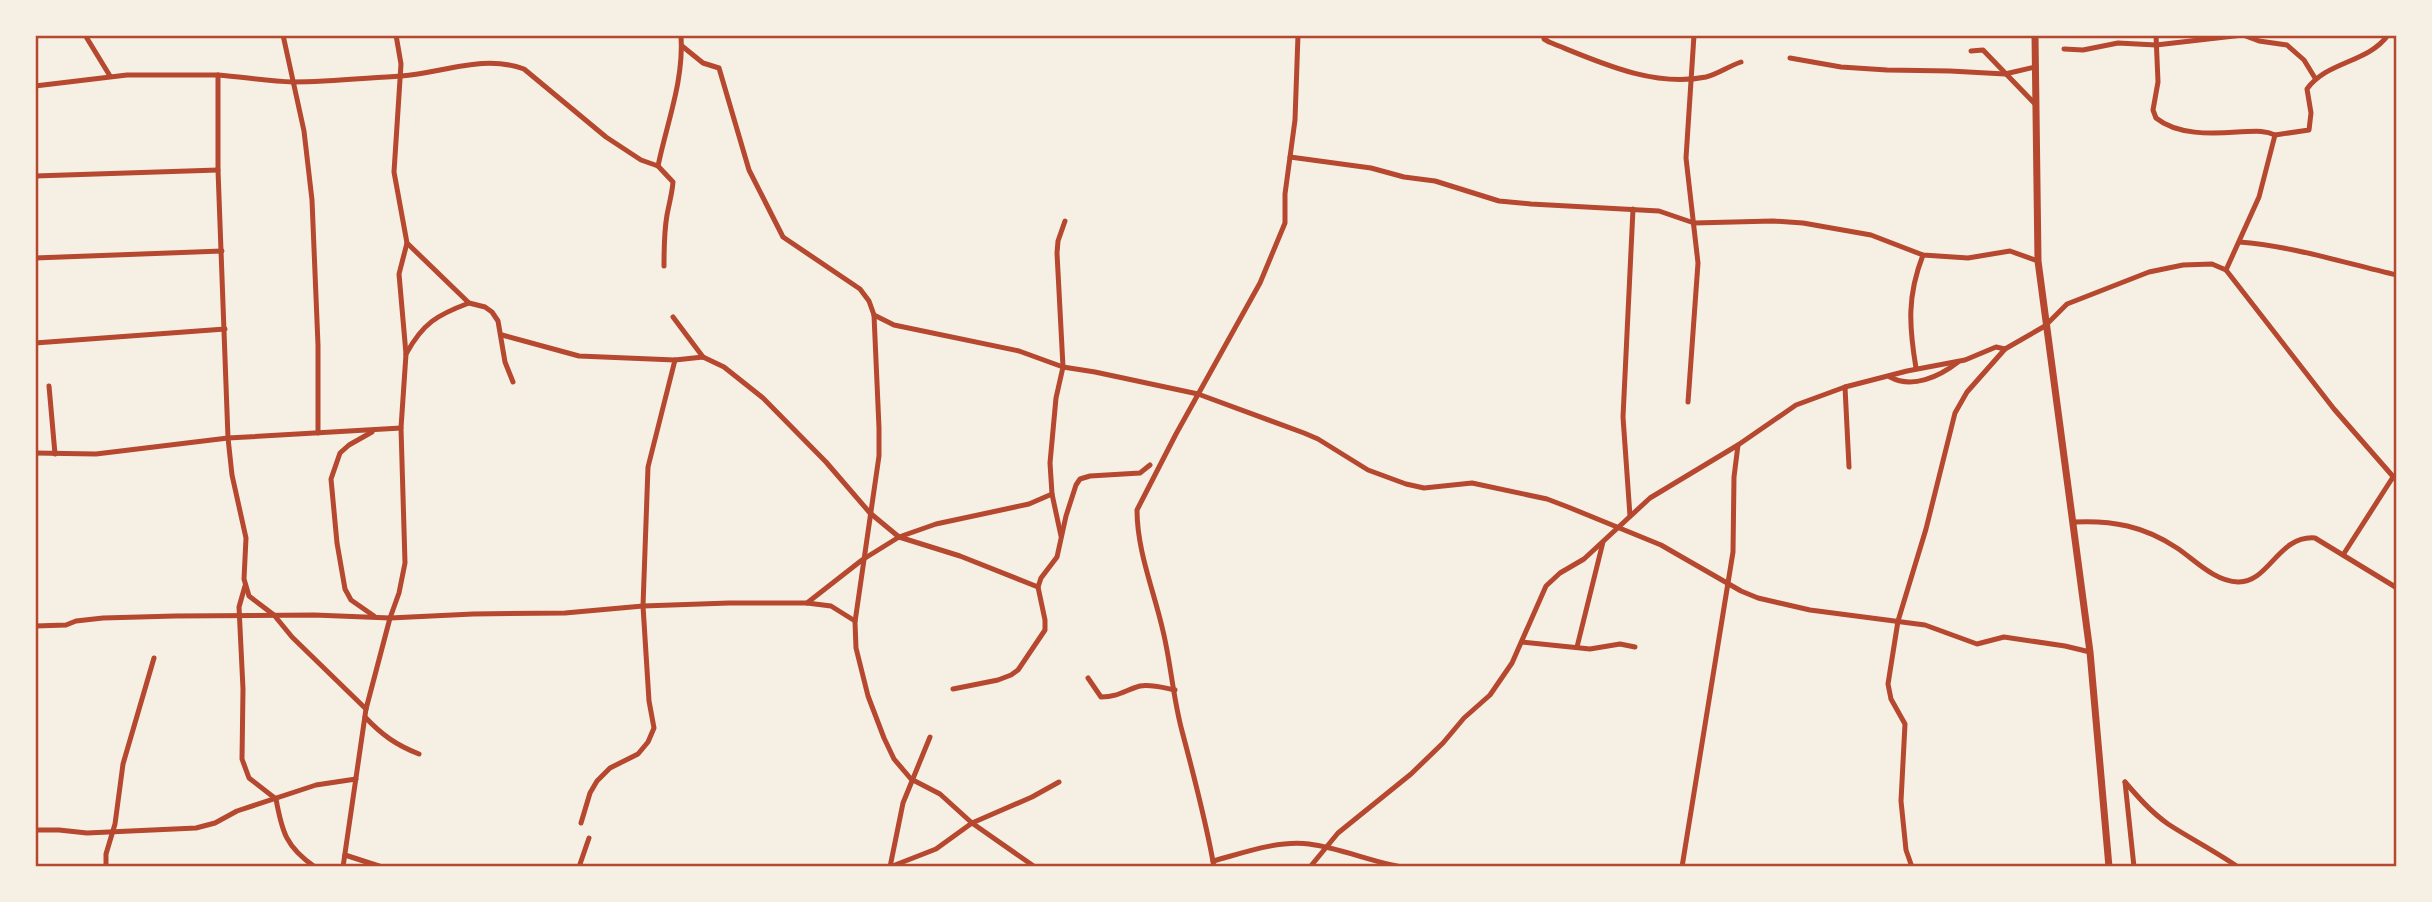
<svg xmlns="http://www.w3.org/2000/svg" width="2432" height="902" viewBox="0 0 2432 902" font-family="Roboto,sans-serif">
<style>
.lines{fill:none;stroke-linecap:round;stroke-linejoin:round}
.minor{stroke:#b5482f;stroke-width:5}
.secondary{stroke:#b5482f;stroke-width:7}
.neatline{fill:none;stroke:#b5482f;stroke-width:2.5}
</style>
<rect width="100%" height="100%" fill="#f6efe4"/>
<g class="lines">
<g class="minor">
<path d="M 85,35 L 110,76"/>
<path d="M 283,35 L 304,131 L 312,200 L 318,345 L 318,433"/>
<path d="M 1544,35 L 1544,39 L 1549,42 C 1597,61 1652,88 1706,77 C 1718,74 1729,66 1741,62"/>
<path d="M 2156,35 L 2158,82 L 2153,110 L 2156,118 C 2177,135 2211,134 2237,132 C 2251,132 2262,129 2275,135"/>
<path d="M 2388,35 C 2368,63 2327,61 2307,89 L 2311,113 L 2309,130 L 2275,135 L 2259,197 L 2226,270 L 2334,409 L 2397,481"/>
<path d="M 682,46 L 703,63 L 719,68 L 749,170 L 783,237 L 860,289 L 869,301 L 874,315 L 879,428 L 879,456 L 855,622 L 856,648 L 868,696 L 884,738 L 894,759 L 911,779 L 940,794 L 972,823 L 1035,867"/>
<path d="M 2064,49 L 2083,50 L 2118,43 L 2156,45 L 2243,35 L 2259,41 L 2287,45 L 2304,60 L 2315,78"/>
<path d="M 1971,51 L 1983,50 L 2036,105"/>
<path d="M 1790,58 L 1841,67 L 1887,70 L 1950,71 L 2005,74 L 2035,67"/>
<path d="M 218,75 C 243,77 268,81 293,82 C 329,82 366,78 401,76 C 443,73 483,54 524,69 L 606,137 L 641,160 L 658,166 L 673,182 C 672,194 669,204 667,215 C 664,232 664,249 664,266"/>
<path d="M 35,86 L 127,75 L 218,75 L 218,170 L 228,438 L 232,475 L 246,538 L 244,579 L 249,596 L 274,615 L 292,637 L 366,709"/>
<path d="M 1290,157 L 1371,168 L 1404,177 L 1435,181 L 1499,201 L 1531,204 L 1659,211 L 1694,223 L 1773,221 L 1803,223 L 1871,235 L 1923,255 L 1968,258 L 2010,251 L 2038,261"/>
<path d="M 658,166 C 667,122 684,81 681,35"/>
<path d="M 35,176 L 218,170"/>
<path d="M 2239,242 C 2293,246 2344,263 2397,275"/>
<path d="M 407,243 L 469,303 L 485,307 L 492,312 L 498,321 L 505,362 L 513,382"/>
<path d="M 35,258 L 222,251"/>
<path d="M 874,315 L 894,325 L 1019,351 L 1063,367 L 1095,372 L 1198,394 L 1304,433 L 1318,439 L 1368,470 L 1406,484 L 1424,488 L 1472,483 L 1547,499 L 1568,507 L 1661,545 L 1741,591 L 1758,598 L 1810,610 L 1925,625 L 1977,644 L 2004,637 L 2065,646 L 2090,652"/>
<path d="M 673,317 L 703,357"/>
<path d="M 502,335 L 579,356 L 675,360 L 703,357 L 724,367 L 763,398 L 826,462 L 870,513 L 899,537 L 960,556 L 1038,587"/>
<path d="M 35,343 L 225,329"/>
<path d="M 406,354 C 423,323 437,315 469,303"/>
<path d="M 1916,368 C 1909,326 1907,296 1923,255"/>
<path d="M 1890,377 C 1912,389 1939,377 1958,362"/>
<path d="M 49,386 L 55,454"/>
<path d="M 1845,387 L 1849,467"/>
<path d="M 1688,402 L 1698,263 L 1686,158 L 1694,35"/>
<path d="M 372,432 L 349,445 L 340,453 L 331,479 L 337,543 L 345,589 L 351,600 L 374,616"/>
<path d="M 35,453 L 96,454 L 228,438 L 401,428"/>
<path d="M 1630,516 L 1623,417 L 1633,209"/>
<path d="M 2074,522 C 2112,520 2144,526 2177,548 C 2195,560 2214,581 2238,582 C 2269,583 2278,535 2315,538 L 2397,588"/>
<path d="M 1061,536 L 1052,494 L 1050,463 L 1056,398 L 1063,367 L 1057,253 L 1058,241 L 1065,221"/>
<path d="M 2343,555 L 2393,477"/>
<path d="M 245,586 L 239,607 L 243,689 L 242,759 L 249,778 L 276,799 C 282,832 286,847 315,867"/>
<path d="M 807,603 L 831,606 L 855,621"/>
<path d="M 35,626 L 66,625 L 76,621 L 103,618 L 175,616 L 314,615 L 390,618 L 473,614 L 565,613 L 643,606 L 729,603 L 807,603 L 862,560 L 899,537 L 936,524 L 1029,504 L 1052,494"/>
<path d="M 1522,642 L 1590,649 L 1620,644 L 1635,647"/>
<path d="M 1577,647 L 1603,542"/>
<path d="M 1088,678 L 1101,697 C 1119,697 1125,690 1140,686 C 1152,684 1164,688 1175,690"/>
<path d="M 953,689 L 998,680 L 1011,675 L 1018,670 L 1045,630 L 1045,620 L 1038,587 L 1041,578 L 1057,557 L 1066,516 L 1076,485 L 1080,479 L 1090,476 L 1140,473 L 1150,465"/>
<path d="M 365,717 C 382,735 396,745 419,754"/>
<path d="M 2125,782 C 2138,797 2151,812 2168,824 C 2191,839 2215,851 2238,867"/>
<path d="M 2125,782 L 2134,867"/>
<path d="M 581,823 L 590,793 L 597,781 L 610,768 L 638,754 L 648,742 L 654,728 L 649,701 L 643,606 L 648,467 L 675,360"/>
<path d="M 35,830 L 59,830 L 87,833 L 196,828 L 215,823 L 237,811 L 316,785 L 356,779"/>
<path d="M 345,855 L 382,867"/>
<path d="M 1213,861 C 1243,853 1278,840 1309,844 C 1341,848 1371,862 1403,867"/>
<path d="M 106,867 L 106,854 L 115,824 L 123,764 L 154,658"/>
<path d="M 343,867 L 366,709 L 390,618 L 399,593 L 405,563 L 401,428 L 406,354 L 399,274 L 407,243 L 394,172 L 401,64 L 396,35"/>
<path d="M 579,867 L 589,838"/>
<path d="M 890,867 L 936,849 L 972,823 L 1032,797 L 1059,782"/>
<path d="M 890,867 L 903,803 L 930,737"/>
<path d="M 1214,867 C 1206,821 1194,776 1182,731 C 1173,698 1171,664 1163,631 C 1154,591 1137,551 1137,510 L 1176,434 L 1260,283 L 1285,223 L 1285,194 L 1295,120 L 1298,35"/>
<path d="M 1310,867 L 1338,833 L 1411,774 L 1443,743 L 1464,718 L 1490,695 L 1512,663 L 1546,586 L 1560,573 L 1584,559 L 1650,498 L 1738,445 L 1796,405 L 1845,387 L 1907,371 L 1965,360 L 1996,347 L 2005,349 L 2045,326 L 2067,304 L 2149,272 L 2183,265 L 2212,264 L 2226,270"/>
<path d="M 1682,867 L 1733,552 L 1734,477 L 1738,445"/>
<path d="M 1912,867 L 1906,850 L 1901,801 L 1905,724 L 1891,699 L 1888,684 L 1898,621 L 1926,529 L 1955,413 L 1967,392 L 2005,349"/>
</g>
<path class="secondary" d="M 2035,35 L 2038,261 L 2090,652 L 2109,867"/>
</g>
<rect width="2432" height="902" fill="none" stroke="#f6efe4" stroke-width="74"/>
<rect x="37" y="37" width="2358" height="828" class="neatline"/>
</svg>
